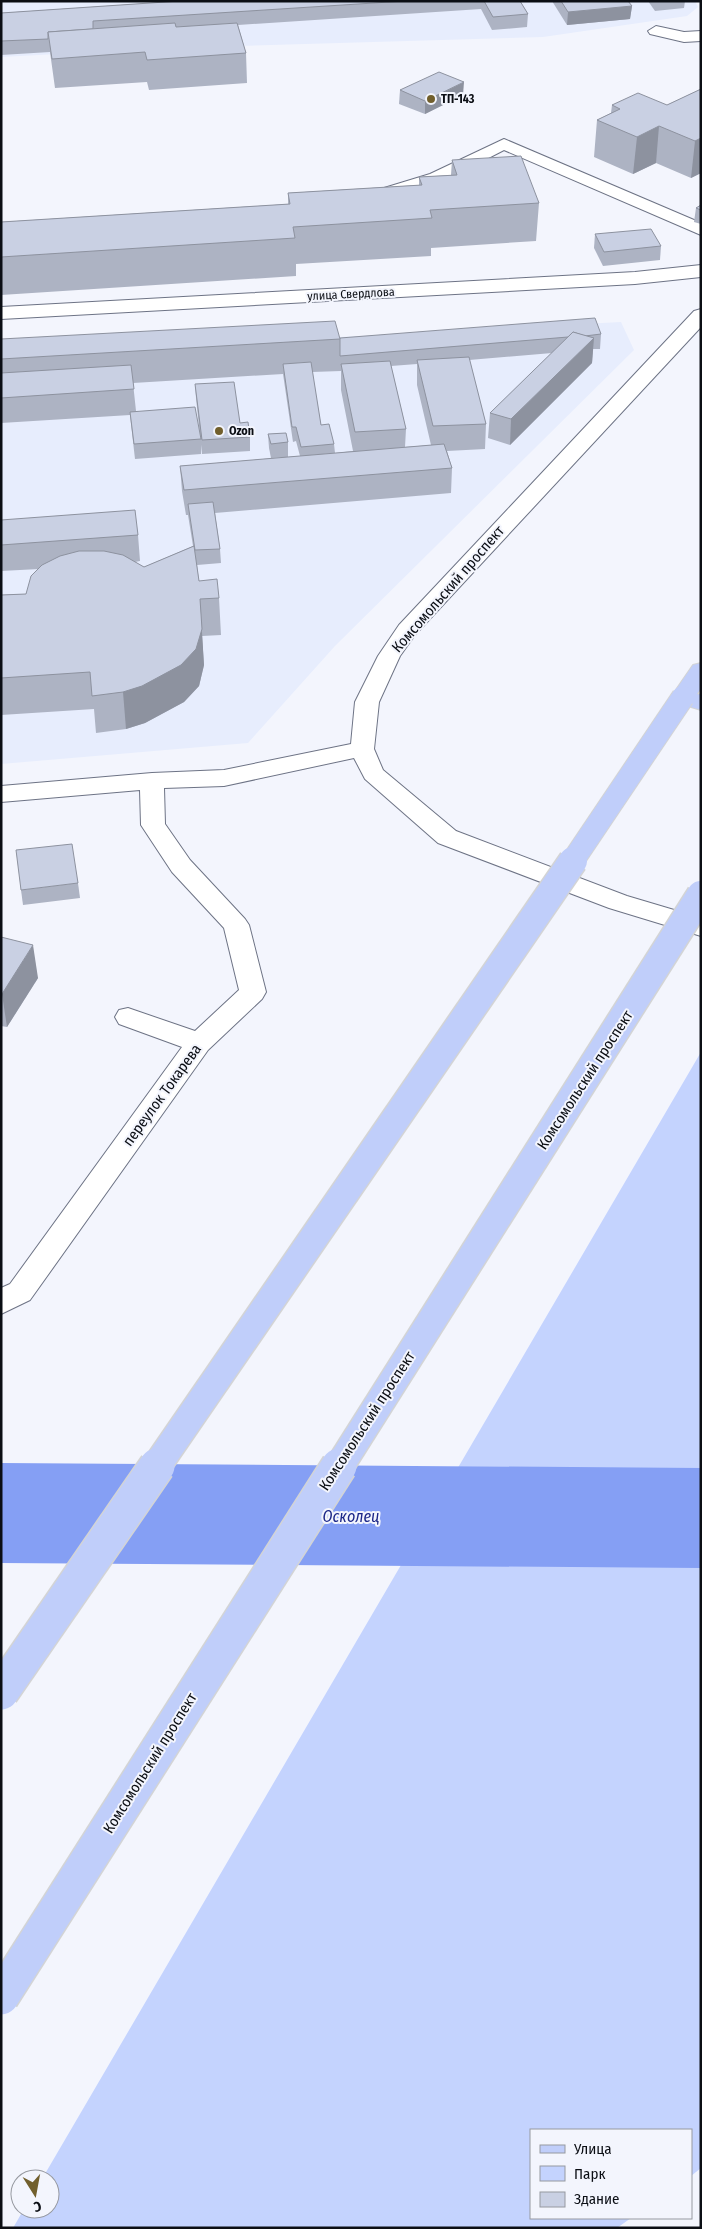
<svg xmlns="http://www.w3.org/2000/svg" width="702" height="2229" viewBox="0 0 702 2229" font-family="'Fira Sans Condensed',sans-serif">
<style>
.built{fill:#e7edfd}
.green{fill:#c4d3fe}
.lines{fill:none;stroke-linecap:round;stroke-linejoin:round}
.river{fill:#859ff4;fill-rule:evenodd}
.minor-casing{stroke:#6d7385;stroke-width:2}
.major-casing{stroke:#d3d4d5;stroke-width:2}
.minor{fill:#fff;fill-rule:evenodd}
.major{fill:#c0cefa;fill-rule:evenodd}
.major-bridge-far2-casing{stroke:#d3d4d5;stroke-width:24;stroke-linecap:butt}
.major-bridge-far1-casing{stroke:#d3d4d5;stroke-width:31;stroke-linecap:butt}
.major-bridge-casing{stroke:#d3d4d5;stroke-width:38;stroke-linecap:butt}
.major-bridge-far2{stroke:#c0cefa;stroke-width:22}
.major-bridge-far1{stroke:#c0cefa;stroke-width:28}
.major-bridge{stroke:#c0cefa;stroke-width:35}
.wall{fill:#adb3c3;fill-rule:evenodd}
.shaded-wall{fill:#8d929f}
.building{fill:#c9d0e3;stroke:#8d929f}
.poi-dot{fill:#715f2d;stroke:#f3f5fd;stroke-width:2}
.labels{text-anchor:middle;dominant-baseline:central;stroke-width:4;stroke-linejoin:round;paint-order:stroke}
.far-poi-label{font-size:12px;font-weight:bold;fill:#0b0e14;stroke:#f3f5fd;text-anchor:start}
.far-street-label{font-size:12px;fill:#0b0e14;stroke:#f3f5fd}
.street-label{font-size:15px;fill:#0b0e14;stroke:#f3f5fd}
.water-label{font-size:16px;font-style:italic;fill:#1c2788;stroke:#f3f5fd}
</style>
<rect width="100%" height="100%" fill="#f3f5fd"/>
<g class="built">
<path d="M 1,1 L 695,1 L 698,7 L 687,16 L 543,37 L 170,48 L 1,57 Z"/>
<path d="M 621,322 L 634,350 L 335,646 L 248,743 L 1,764 L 1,355 Z"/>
</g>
<path class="green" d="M 701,1052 L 701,2168 L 691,2176 L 691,2130 L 531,2130 L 531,2218 L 631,2218 L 617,2228 L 13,2228 L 24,2209 L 50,2209 L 50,2179 L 42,2179 Z"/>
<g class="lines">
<path class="river" d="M 1,1463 L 701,1468 L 701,1568 L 1,1563 Z"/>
<g class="minor-casing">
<g id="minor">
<path d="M 656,26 L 684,32 L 701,31 L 701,41 L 684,42 L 650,34 L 648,31 Z"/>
<path d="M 504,139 L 701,223 L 701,235 L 504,150 L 442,182 L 377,201 L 371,200 L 368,196 L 371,192 L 430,174 Z"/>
<path d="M 701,265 L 701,277 L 635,284 L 1,319 L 1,307 L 635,272 Z"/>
<path d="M 701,309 L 701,327 L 415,635 L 400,656 L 379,702 L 374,749 L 383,770 L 456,831 L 627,896 L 701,918 L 701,936 L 609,908 L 438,843 L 365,779 L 354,758 L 224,786 L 164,788 L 165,824 L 190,860 L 245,919 L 249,925 L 266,992 L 262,999 L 208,1050 L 30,1300 L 1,1314 L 1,1288 L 10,1284 L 182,1047 L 119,1024 L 115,1017 L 119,1010 L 128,1008 L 195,1031 L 239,990 L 224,928 L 172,872 L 141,825 L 140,790 L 1,802 L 1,786 L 152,773 L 224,770 L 351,744 L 355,702 L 378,656 L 399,625 L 694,311 Z"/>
</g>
</g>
<g class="major-casing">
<path id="major" d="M 701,663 L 701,688 L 697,694 L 701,695 L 701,710 L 675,702 L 671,697 L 693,665 Z"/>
</g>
<use href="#minor" class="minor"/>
<use href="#major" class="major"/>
<g class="major-bridge-far2-casing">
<path id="major-bridge-far2" d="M 572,862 L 683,697"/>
</g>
<g class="major-bridge-far1-casing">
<g id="major-bridge-far1">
<path d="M 156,1467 L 573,861"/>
<path d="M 339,1467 L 701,895"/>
</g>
</g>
<g class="major-bridge-casing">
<g id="major-bridge">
<path d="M 1,1692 L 157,1466"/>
<path d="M 1,1997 L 339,1466"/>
</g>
</g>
<use href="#major-bridge-far2" class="major-bridge-far2"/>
<use href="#major-bridge-far1" class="major-bridge-far1"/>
<use href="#major-bridge" class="major-bridge"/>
</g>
<g class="wall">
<path d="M 1,1 L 20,1 L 1,2 Z"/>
<path d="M 180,1 L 520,1 L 528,14 L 527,27 L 492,30 L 481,9 L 238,25 L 246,53 L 247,83 L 149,90 L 147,82 L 55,88 L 50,52 L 1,55 L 1,13 Z"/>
<path d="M 552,1 L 628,1 L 632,6 L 630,19 L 567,25 Z"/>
<path d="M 648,1 L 685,1 L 684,8 L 655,11 Z"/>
<path d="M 701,89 L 701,173 L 691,178 L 656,163 L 633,174 L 594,157 L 597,120 L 611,113 L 612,105 L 667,105 Z"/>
<path d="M 400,90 L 463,95 L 425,114 L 399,104 Z"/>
<path d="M 452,160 L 539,203 L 536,241 L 431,248 L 431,256 L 296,264 L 296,276 L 1,295 L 1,222 L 288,204 L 288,193 L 419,185 L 419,177 L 451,175 Z"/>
<path d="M 701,205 L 701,224 L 694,222 L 696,208 Z"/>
<path d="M 595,234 L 661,246 L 660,260 L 603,266 L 594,248 Z"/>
<path d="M 601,334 L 600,349 L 593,349 L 592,363 L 510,445 L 488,438 L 490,413 L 552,353 L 469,360 L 486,424 L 485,449 L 447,451 L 452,468 L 451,493 L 215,513 L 220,549 L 221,563 L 197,565 L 199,581 L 219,598 L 221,635 L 202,636 L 204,665 L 199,686 L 184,702 L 145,723 L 126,729 L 96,733 L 94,709 L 1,715 L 1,595 L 26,594 L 39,569 L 1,571 L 1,520 L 138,535 L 140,561 L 135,562 L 144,567 L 193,546 L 188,515 L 186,515 L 182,491 L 180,466 L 300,456 L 296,441 L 293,442 L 283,374 L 133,383 L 136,411 L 201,439 L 201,454 L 135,459 L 130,415 L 1,423 L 1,339 L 340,338 ZM 417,364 L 417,385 L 431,445 L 405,447 L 406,429 L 391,366 ZM 341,371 L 341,390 L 353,451 L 335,453 L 334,444 L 321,425 L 312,372 Z"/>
<path d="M 195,384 L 240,423 L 250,437 L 250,451 L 202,454 L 196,398 Z"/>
<path d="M 268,434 L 288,442 L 288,457 L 271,458 L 269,448 Z"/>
<path d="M 78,883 L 80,898 L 23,905 L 21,890 Z"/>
<path d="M 1,937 L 38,978 L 7,1027 L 1,1026 Z"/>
</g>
<g class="shaded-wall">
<path d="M 632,6 L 630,19 L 567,25 L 568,12 Z"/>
<path d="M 464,82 L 463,95 L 425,114 L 425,101 Z"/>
<path d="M 659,126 L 656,163 L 633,174 L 637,137 Z"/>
<path d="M 701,138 L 701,173 L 691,178 L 695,141 Z"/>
<path d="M 594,338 L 592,363 L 510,445 L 511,419 Z"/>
<path d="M 200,599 L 204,665 L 199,686 L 184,702 L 145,723 L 126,729 L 123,692 Z"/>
<path d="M 33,945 L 38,978 L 7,1027 L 2,994 Z"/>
</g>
<g class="building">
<path d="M 180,1 L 405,1 L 93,21 L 93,29 L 48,32 L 48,39 L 1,41 L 1,13 Z"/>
<path d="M 484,1 L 520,1 L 528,14 L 493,17 Z"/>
<path d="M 561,1 L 628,1 L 632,6 L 568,12 Z"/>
<path d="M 175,23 L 176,27 L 237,23 L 246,53 L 147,60 L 145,52 L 52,59 L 48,32 Z"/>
<path d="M 439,72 L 464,82 L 425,101 L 400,90 Z"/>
<path d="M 701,89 L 701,138 L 695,141 L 659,126 L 637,137 L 597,120 L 620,109 L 612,105 L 638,93 L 667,105 Z"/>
<path d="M 521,156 L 539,203 L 430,210 L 432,218 L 293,227 L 295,238 L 1,257 L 1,222 L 290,204 L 288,193 L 422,185 L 419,177 L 457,175 L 452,160 Z"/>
<path d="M 701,205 L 701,210 L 696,208 Z"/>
<path d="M 651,229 L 661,246 L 604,252 L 595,234 Z"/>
<path d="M 595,318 L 601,334 L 585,336 L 573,332 L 568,337 L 340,356 L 340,338 Z"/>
<path d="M 335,321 L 340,339 L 1,359 L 1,339 Z"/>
<path d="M 573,332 L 594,338 L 511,419 L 490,413 Z"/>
<path d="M 469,357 L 486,424 L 433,426 L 417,360 Z"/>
<path d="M 390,361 L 406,429 L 355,432 L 341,364 Z"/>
<path d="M 311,362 L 321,425 L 329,424 L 334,444 L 301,447 L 296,427 L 292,427 L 283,364 Z"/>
<path d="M 131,365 L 134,389 L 1,398 L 1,373 Z"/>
<path d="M 234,382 L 240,423 L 248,422 L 250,437 L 202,440 L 195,384 Z"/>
<path d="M 195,407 L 201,439 L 134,444 L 130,412 Z"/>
<path d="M 286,433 L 288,442 L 271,444 L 268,434 Z"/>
<path d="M 444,444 L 452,468 L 184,490 L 180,466 Z"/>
<path d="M 213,502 L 220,549 L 195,550 L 188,504 Z"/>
<path d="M 135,510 L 138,535 L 1,545 L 1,520 Z"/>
<path d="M 194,546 L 199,581 L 217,579 L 219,598 L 200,599 L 202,629 L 196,649 L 181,665 L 142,686 L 123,692 L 92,696 L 90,672 L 1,678 L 1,595 L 26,594 L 31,576 L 42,565 L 60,556 L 79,551 L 104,551 L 123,555 L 144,567 Z"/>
<path d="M 72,844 L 78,883 L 21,890 L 16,850 Z"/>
<path d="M 1,937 L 33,945 L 2,994 L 1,994 Z"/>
</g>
<g class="poi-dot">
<circle cx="431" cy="99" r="5"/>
<circle cx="219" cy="431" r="5"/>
</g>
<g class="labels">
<g class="far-poi-label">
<text x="441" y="99">ТП-143</text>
<text x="229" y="431">Ozon</text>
</g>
<g class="far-street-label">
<text transform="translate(351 294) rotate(-3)">улица Свердлова</text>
</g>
<g class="street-label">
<text transform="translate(448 589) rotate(-49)">Комсомольский проспект</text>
<text transform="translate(585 1080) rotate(-57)">Комсомольский проспект</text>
<text transform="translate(162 1095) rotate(-54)">переулок Токарева</text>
<text transform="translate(367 1421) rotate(-57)">Комсомольский проспект</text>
<text transform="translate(150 1763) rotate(-58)">Комсомольский проспект</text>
</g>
<g class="water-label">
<text x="351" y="1516">Осколец</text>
</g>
</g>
<rect width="702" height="2229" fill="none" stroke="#0b0e14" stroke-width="5"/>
<rect x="530" y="2129" width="162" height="90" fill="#f3f5fd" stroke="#9699a0"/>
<rect x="540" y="2145" width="25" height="8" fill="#c0cefa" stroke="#9699a0"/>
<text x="574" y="2154" font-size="15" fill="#0b0e14">Улица</text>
<rect x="540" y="2166" width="25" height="15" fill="#c4d3fe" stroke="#9699a0"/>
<text x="574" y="2179" font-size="15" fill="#0b0e14">Парк</text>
<rect x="540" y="2192" width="25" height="15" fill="#c9d0e3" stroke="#9699a0"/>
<text x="574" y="2204" font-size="15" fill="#0b0e14">Здание</text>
<g transform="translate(35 2194) rotate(169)"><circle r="24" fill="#f3f5fd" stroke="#9699a0"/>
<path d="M0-4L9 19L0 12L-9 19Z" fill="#715f2d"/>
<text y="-8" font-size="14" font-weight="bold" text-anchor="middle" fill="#0b0e14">С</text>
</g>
</svg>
